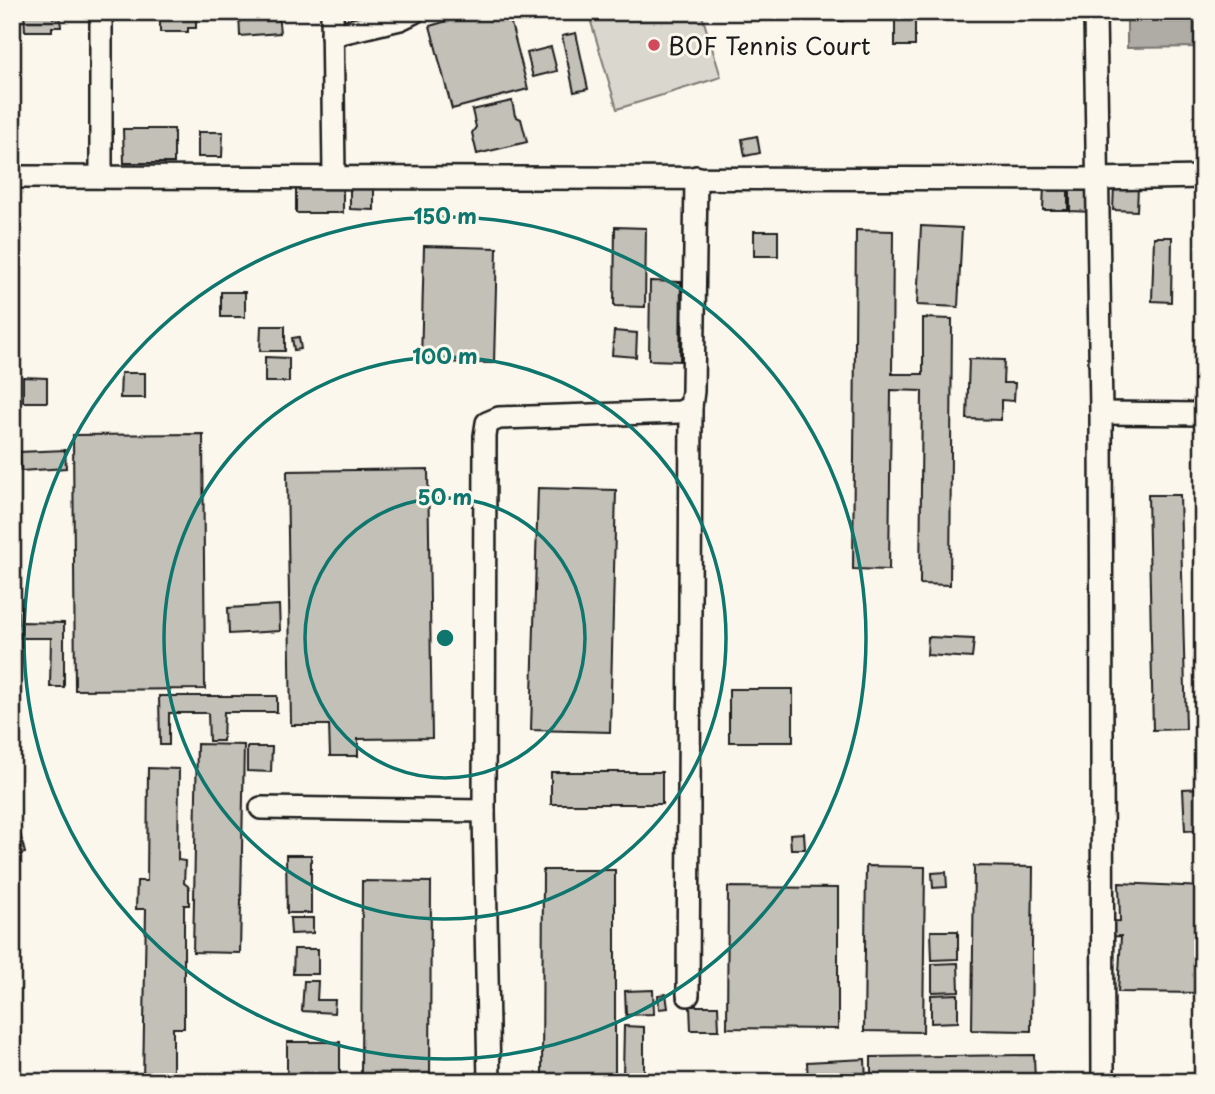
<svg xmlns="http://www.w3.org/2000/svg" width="1215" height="1094" viewBox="0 0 1215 1094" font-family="'Playpen Sans',sans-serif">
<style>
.green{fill:#dad7ce;stroke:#7b7a75;stroke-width:2}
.water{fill:#afaca5;stroke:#74726e;stroke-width:2}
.building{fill:#c3c0b8;stroke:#1c1c1c;stroke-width:2}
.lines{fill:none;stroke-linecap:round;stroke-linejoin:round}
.minor-casing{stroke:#1c1c1c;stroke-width:26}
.minor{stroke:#fbf7ec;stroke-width:21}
.ring{fill:none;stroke:#0f766e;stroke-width:3.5}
.poi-dot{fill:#d1495b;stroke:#fbf7ec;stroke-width:2.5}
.labels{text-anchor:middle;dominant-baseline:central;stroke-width:6;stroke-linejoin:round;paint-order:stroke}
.poi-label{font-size:24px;fill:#1c1c1c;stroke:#fbf7ec;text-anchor:start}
.centre{fill:#0f766e;stroke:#fbf7ec;stroke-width:3.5}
.ring-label{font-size:21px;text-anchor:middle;font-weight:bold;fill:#0f766e;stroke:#fbf7ec;stroke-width:6;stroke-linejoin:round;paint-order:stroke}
</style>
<rect width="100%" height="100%" fill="#fbf7ec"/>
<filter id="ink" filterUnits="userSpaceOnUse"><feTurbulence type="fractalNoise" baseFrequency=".0143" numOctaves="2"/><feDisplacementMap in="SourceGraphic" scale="14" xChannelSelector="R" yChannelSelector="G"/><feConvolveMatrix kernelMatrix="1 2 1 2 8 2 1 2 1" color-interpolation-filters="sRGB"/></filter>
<g filter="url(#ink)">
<path class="green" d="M 588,12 L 701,12 L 721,77 L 617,109 Z"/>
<path class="water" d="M 1127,12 L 1203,12 L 1203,47 L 1127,48 Z"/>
<g class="building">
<path d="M 24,12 L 53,12 L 53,18 L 60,17 L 61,27 L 52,27 L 52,31 L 25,31 Z"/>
<path d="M 160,12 L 188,12 L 188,19 L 196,18 L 196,28 L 188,28 L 188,32 L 160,32 Z"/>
<path d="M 239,12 L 278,12 L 280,33 L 240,36 Z"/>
<path d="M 455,12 L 508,12 L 528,89 L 452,109 L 430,26 L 457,18 Z"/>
<path d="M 822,12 L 844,12 L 843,21 L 821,20 Z"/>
<rect x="895" y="12" width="20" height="34"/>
<rect x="1055" y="12" width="12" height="8"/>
<path d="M 576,33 L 588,89 L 574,92 L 562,36 Z"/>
<path d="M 551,47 L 557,71 L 533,77 L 527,53 Z"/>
<path d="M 512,101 L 515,116 L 521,119 L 527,142 L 477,154 L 472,133 L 476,127 L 472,110 Z"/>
<path d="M 123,129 L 174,129 L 174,163 L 124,163 Z"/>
<path d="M 198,132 L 223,132 L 222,157 L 198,157 Z"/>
<path d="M 757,136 L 760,153 L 745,156 L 742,139 Z"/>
<rect x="296" y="184" width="47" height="29"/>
<path d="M 350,184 L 374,185 L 374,210 L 350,209 Z"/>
<path d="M 1044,185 L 1068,186 L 1068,210 L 1043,210 Z"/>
<path d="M 1114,186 L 1138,186 L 1137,211 L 1113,210 Z"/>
<path d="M 1070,187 L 1094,187 L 1093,212 L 1070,211 Z"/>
<path d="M 1201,194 L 1203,194 L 1203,228 L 1200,228 Z"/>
<path d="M 921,226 L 962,228 L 958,307 L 917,305 Z"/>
<path d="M 615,227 L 646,228 L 645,307 L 614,306 Z"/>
<path d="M 856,230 L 893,231 L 892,374 L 923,374 L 923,318 L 952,319 L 950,585 L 920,584 L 922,391 L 891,390 L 889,570 L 853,569 Z"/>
<rect x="754" y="231" width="24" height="25"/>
<path d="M 1154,237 L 1172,237 L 1171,302 L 1152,301 Z"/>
<path d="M 424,246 L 497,248 L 494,363 L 421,362 Z"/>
<path d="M 650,281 L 681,282 L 680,361 L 649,360 Z"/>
<rect x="221" y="292" width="24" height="25"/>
<path d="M 261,326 L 285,326 L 285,351 L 260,351 Z"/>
<path d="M 614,331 L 637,333 L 636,357 L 612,355 Z"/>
<path d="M 299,337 L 301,349 L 294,350 L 292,338 Z"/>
<path d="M 265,357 L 289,358 L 289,382 L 265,382 Z"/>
<path d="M 969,359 L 1004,360 L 1003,383 L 1015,383 L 1014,401 L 1001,400 L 1001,420 L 967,419 Z"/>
<path d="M 121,373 L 145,373 L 145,398 L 120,398 Z"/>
<path d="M 23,377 L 47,378 L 47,402 L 23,402 Z"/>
<path d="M 12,433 L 17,433 L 18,690 L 12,690 Z"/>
<path d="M 203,434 L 205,689 L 75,690 L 73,435 Z"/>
<path d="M 65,450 L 66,468 L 21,471 L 19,452 Z"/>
<path d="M 428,469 L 432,738 L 358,739 L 358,756 L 330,756 L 329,725 L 291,725 L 287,471 Z"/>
<path d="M 538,488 L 616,490 L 610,732 L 531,730 Z"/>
<path d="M 1148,495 L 1180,495 L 1186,729 L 1153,730 Z"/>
<path d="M 279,605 L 280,631 L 229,634 L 228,608 Z"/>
<path d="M 21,622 L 64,623 L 64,687 L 50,687 L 51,638 L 21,638 Z"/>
<path d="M 928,637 L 974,639 L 972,658 L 927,655 Z"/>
<path d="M 1197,676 L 1203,676 L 1203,694 L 1196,694 Z"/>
<rect x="729" y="689" width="64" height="53"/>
<path d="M 159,696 L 277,696 L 277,712 L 224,712 L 223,741 L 209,741 L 208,713 L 169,713 L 169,745 L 160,745 Z"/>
<path d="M 197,744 L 244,745 L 240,953 L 193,952 Z"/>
<path d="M 247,747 L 272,747 L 271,772 L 247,771 Z"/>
<path d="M 148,768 L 179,769 L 178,860 L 185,861 L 184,883 L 189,887 L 189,905 L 184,905 L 184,1028 L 173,1028 L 173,1082 L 143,1082 L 146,909 L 136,909 L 137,881 L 147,881 Z"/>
<rect x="551" y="772" width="111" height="32"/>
<path d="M 1203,788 L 1203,830 L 1185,831 L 1183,789 Z"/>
<path d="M 16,817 L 25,853 L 12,856 L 12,818 Z"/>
<path d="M 804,833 L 805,849 L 791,849 L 790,834 Z"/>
<path d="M 286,855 L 311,855 L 311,913 L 287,913 Z"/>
<path d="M 866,866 L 925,867 L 923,1032 L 864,1031 Z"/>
<path d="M 974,866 L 1033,867 L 1031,1031 L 972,1030 Z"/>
<path d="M 543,870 L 615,870 L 615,1080 L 542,1080 Z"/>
<path d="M 946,872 L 947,887 L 933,888 L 932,873 Z"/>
<path d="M 362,881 L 431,882 L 430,1081 L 361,1080 Z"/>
<path d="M 1119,883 L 1203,887 L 1203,993 L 1118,992 L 1121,936 L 1105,937 L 1105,922 L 1120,921 Z"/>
<path d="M 728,887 L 838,888 L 838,1029 L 727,1028 Z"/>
<path d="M 290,918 L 313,918 L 313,933 L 291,934 Z"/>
<path d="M 931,931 L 958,931 L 958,959 L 932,960 Z"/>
<path d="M 294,949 L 318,949 L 318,974 L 293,974 Z"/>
<path d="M 958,963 L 959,991 L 932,992 L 932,964 Z"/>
<path d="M 304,981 L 318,981 L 317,1000 L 335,1000 L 334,1013 L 302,1011 Z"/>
<path d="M 653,990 L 654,1014 L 626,1015 L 625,991 Z"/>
<path d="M 666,994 L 668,1008 L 659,1009 L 658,995 Z"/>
<path d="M 958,994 L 958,1022 L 931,1023 L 931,995 Z"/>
<path d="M 690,1006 L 718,1006 L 719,1030 L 691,1030 Z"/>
<path d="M 624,1026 L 644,1027 L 644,1076 L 623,1076 Z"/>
<rect x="287" y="1042" width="53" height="40"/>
<path d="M 1034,1055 L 1035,1082 L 871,1082 L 871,1057 Z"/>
<path d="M 865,1059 L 866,1082 L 808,1082 L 807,1062 Z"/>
</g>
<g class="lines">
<g class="minor-casing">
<g id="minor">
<path d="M 332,12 L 334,176"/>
<path d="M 1095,12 L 1101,413 L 1103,1082"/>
<path d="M 332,35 L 400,19 L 414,12"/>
<path d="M 12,177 L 1096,179 L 1203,177"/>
<path d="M 101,177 L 101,12"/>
<path d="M 1101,413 L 1203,414"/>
<path d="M 261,808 L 484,811"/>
<path d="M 688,995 L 691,407"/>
<path d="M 489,1082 L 484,811 L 485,436 L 487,423 L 499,418 L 680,412 L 691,407 L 693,391 L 696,177"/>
</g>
</g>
<use href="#minor" class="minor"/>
</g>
</g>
<g class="ring">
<circle cx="445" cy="638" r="140"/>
<circle cx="445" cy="638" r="281"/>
<circle cx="445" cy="638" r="421"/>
</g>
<circle class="poi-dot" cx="654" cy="45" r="7"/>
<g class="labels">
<g class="poi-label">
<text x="668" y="45">BOF Tennis Court</text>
</g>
</g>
<circle cx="445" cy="638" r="10" class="centre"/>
<g class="ring-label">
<text x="445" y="224">150 m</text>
<text x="445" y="364">100 m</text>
<text x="445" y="505">50 m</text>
</g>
<rect width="1215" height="1094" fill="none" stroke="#fbf7ec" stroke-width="42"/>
<rect x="21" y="21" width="1173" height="1052" fill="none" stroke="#1c1c1c" stroke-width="2.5" filter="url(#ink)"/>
</svg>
